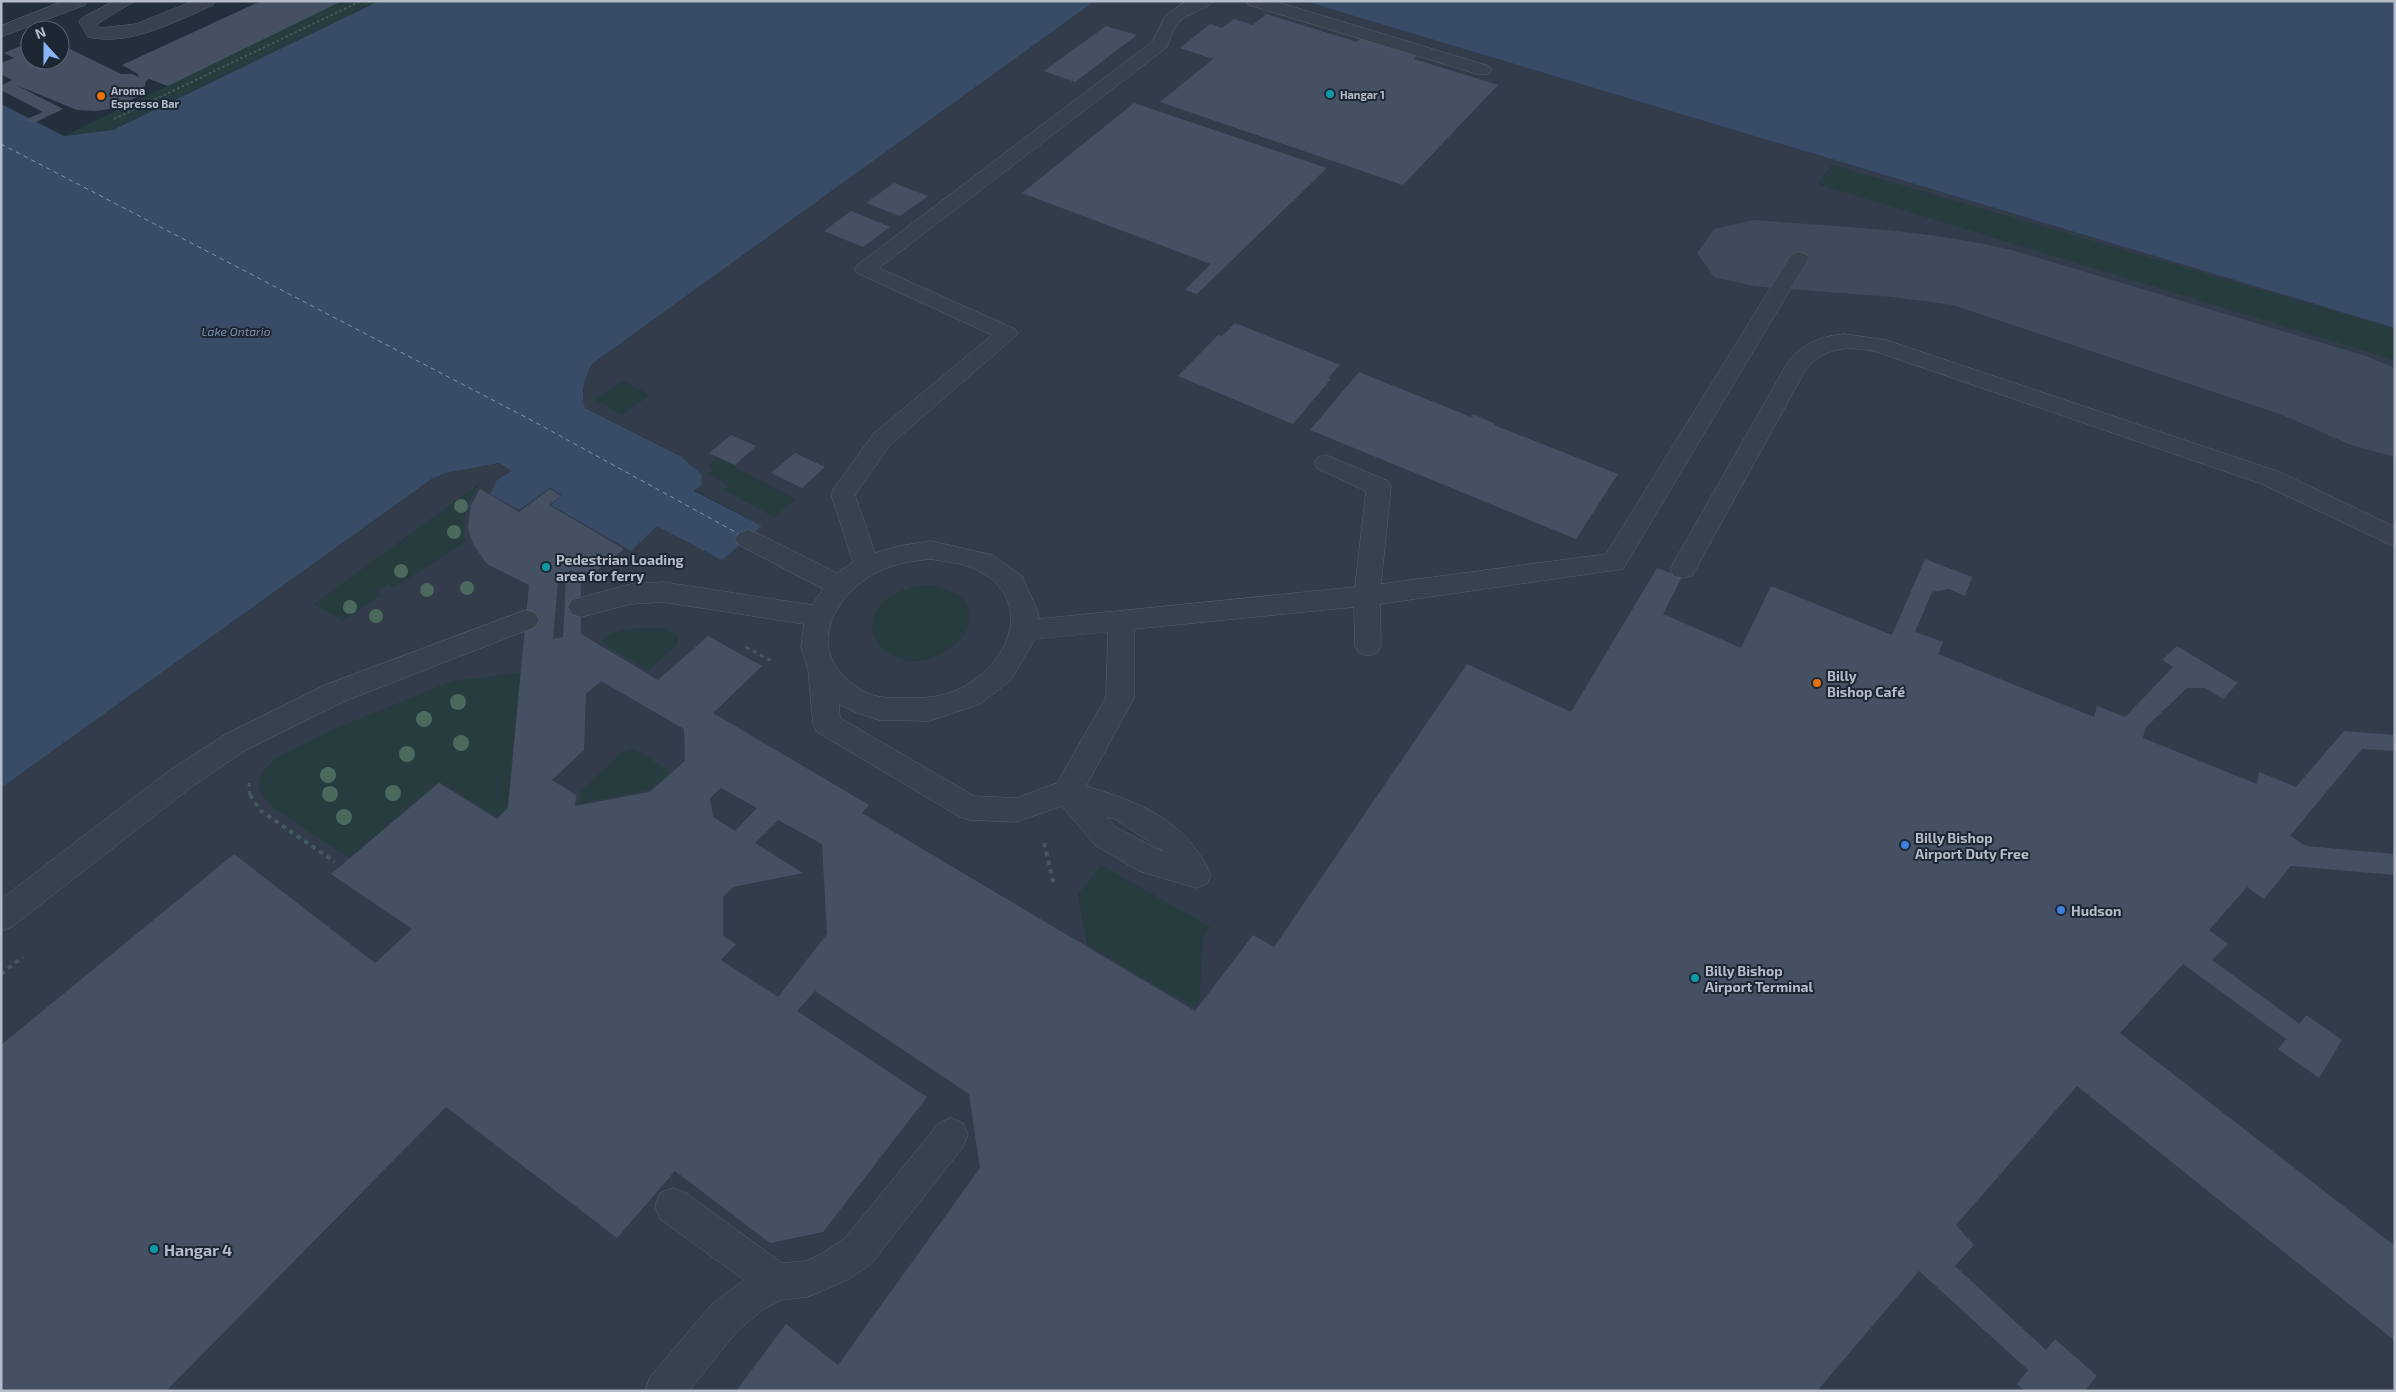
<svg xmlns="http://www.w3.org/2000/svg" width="2396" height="1392" viewBox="0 0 2396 1392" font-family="'Exo 2',sans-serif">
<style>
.airport{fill:#323c4b}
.green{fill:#263c3f}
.water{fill:#394c67}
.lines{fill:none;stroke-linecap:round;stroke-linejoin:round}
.ferry{stroke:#7c92b1;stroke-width:1;stroke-dasharray:4.5 4;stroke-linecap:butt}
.taxiway{fill:#3f4a5a;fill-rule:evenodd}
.building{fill:#455162;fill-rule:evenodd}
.lane-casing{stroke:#565f6c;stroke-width:1}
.path-far2{stroke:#44595c;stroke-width:2;stroke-dasharray:2.5 2.5;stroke-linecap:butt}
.path-far1{stroke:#44595c;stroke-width:3;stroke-dasharray:4 4;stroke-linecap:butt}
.path{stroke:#44595c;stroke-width:4;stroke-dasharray:4.5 4.5;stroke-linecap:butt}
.lane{fill:#38414e;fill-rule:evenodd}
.tree{fill:#4b6a5d}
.culture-dot{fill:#0f9aa8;stroke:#1d2633;stroke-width:2}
.food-dot{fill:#e8710a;stroke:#1d2633;stroke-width:2}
.shop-dot{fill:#3f7fe0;stroke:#1d2633;stroke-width:2}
.labels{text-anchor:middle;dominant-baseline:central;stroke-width:4;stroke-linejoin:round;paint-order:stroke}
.far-poi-label{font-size:11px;font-weight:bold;fill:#b4bcc9;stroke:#1d2633;text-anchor:start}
.far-water-label{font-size:12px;font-style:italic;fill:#7c92b1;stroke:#1d2633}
.poi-label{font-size:14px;font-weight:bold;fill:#b4bcc9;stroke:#1d2633;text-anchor:start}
.near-poi-label{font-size:16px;font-weight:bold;fill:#b4bcc9;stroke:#1d2633;text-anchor:start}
</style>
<rect width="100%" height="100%" fill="#242f3e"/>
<path class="airport" d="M 1095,1 L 1304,1 L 2395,328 L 2395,1391 L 1,1391 L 1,788 L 433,478 L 446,473 L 499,463 L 563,495 L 551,505 L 657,526 L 748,539 L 762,526 L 694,490 L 680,456 L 585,408 L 582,400 L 586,374 L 592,364 Z"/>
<g class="green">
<path d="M 342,1 L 379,1 L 113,130 L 64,136 Z"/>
<path d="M 1832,165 L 2395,329 L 2395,360 L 1818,184 Z"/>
<path d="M 622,380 L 650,395 L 622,415 L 596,400 Z"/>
<path d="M 718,458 L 796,499 L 774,517 L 724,490 L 728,486 L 709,473 L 713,470 L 708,466 Z"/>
<path d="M 480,483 C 468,505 459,516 466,542 L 393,588 L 389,583 L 377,590 L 382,595 L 342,621 L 314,604 Z"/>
<path d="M 925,585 C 950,587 982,601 966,632 C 960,642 951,648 940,654 C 881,686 830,600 925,585 Z"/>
<path d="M 667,628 L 678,636 L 677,645 L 648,671 L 601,642 C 616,624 645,629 667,628 Z"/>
<path d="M 520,673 L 507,808 L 497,817 L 439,781 L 349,858 L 271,806 L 259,791 L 259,782 L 263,771 L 277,758 L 327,732 L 453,681 Z"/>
<path d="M 634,748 L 670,772 L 650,790 L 581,803 L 580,793 L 623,751 Z"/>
<path d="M 1101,865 L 1210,927 L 1203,937 L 1199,1002 L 1195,1008 L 1087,945 L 1078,894 Z"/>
</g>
<g class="water">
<path d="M 379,1 L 1095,1 L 592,364 C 585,376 580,393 585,408 L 680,456 L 702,475 L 701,485 L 694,491 L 762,526 L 722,560 L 657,526 L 631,551 L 551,505 L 562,495 L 550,488 L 519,510 L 490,494 L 497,480 L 512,471 L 499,463 L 446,473 L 433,478 L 1,788 L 1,104 L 64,136 L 113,130 Z"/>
<path d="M 1304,1 L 2395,1 L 2395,328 Z"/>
</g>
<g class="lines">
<path class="ferry" d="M 1,144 L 533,421 L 739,534"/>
<path class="taxiway" d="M 1753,220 C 1841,227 1929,229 2015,251 L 2366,356 L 2395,368 L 2395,457 L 2351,445 L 2280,414 L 1953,305 L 1892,297 L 1753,286 L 1714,277 L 1697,253 L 1714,229 Z"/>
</g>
<g class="building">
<path d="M 261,1 L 342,1 L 168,86 L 149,79 L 146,81 L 143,92 L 137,97 L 109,109 L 97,111 L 77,110 L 16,85 L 63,109 L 34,123 L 24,120 L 43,112 L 1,90 L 1,86 L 12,80 L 1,74 L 1,63 L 14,58 L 4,53 L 23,45 L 19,43 L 30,38 L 30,60 L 60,60 L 60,44 L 121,74 L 132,74 L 139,77 L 138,74 L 122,65 Z"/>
<path d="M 1266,14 L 1357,42 L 1363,36 L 1420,53 L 1414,59 L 1498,85 L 1403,185 L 1160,102 L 1213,59 L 1180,48 L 1210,24 L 1222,28 L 1234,19 L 1253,25 Z"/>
<path d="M 1106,26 L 1137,35 L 1075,82 L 1044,71 Z"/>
<path d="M 1134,103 L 1327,168 L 1197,294 L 1185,290 L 1211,264 L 1022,193 Z"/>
<path d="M 894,183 L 928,196 L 900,216 L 866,203 Z"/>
<path d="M 851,211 L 890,227 L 863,247 L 824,231 Z"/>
<path d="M 1235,323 L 1340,365 L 1328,378 L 1331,379 L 1293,424 L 1178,376 L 1218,335 L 1222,336 Z"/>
<path d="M 1359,372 L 1471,417 L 1473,414 L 1495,424 L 1494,425 L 1618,474 L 1576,539 L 1310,430 Z"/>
<path d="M 731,435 L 756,446 L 735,465 L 709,453 Z"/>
<path d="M 795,453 L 825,467 L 802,488 L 771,473 Z"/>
<path d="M 480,489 L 519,512 L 550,489 L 561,496 L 549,505 L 624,549 L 581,583 L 581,634 L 658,680 L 708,636 L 762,666 L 713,713 L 869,805 L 862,813 L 1195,1011 L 1253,935 L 1274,947 L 1467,664 L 1571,712 L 1657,568 L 1682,577 L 1663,614 L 1741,648 L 1771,586 L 1892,635 L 1925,559 L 1972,577 L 1965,596 L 1949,589 L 1932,592 L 1915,632 L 1943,642 L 1938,654 L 2094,717 L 2097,706 L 2125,717 L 2173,667 L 2162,660 L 2177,646 L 2238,683 L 2223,699 L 2205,688 L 2187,688 L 2145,728 L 2143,738 L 2257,784 L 2259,772 L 2296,787 L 2344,731 L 2395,735 L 2395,751 L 2362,749 L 2290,836 L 2306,846 L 2395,854 L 2395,875 L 2291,866 L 2264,899 L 2247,887 L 2209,930 L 2228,944 L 2212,960 L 2300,1024 L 2306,1015 L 2342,1040 L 2319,1078 L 2278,1049 L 2286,1039 L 2183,964 L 2120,1033 L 2395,1246 L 2395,1341 L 2077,1086 L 1956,1225 L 1974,1245 L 1955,1266 L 2046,1350 L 2055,1339 L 2097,1376 L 2085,1391 L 2025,1391 L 2017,1384 L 2028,1370 L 1919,1271 L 1817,1391 L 736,1391 L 786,1324 L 838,1365 L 980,1168 L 969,1094 L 815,991 L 797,1011 L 927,1097 L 823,1232 L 770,1243 L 675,1171 L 617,1238 L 446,1107 L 166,1391 L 1,1391 L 1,1045 L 234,854 L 375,963 L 412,929 L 331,874 L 439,783 L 497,819 L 508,808 L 529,585 L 487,564 L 473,544 L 468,528 L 469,519 L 471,505 ZM 571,570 L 575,573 L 566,580 L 563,637 L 553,639 L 558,581 ZM 601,681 L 684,729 L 685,761 L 650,792 L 575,806 L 576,795 L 552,780 L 584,750 L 586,694 ZM 721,788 L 757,808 L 735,831 L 713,817 L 710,798 ZM 778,820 L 822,844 L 827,934 L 778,997 L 721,960 L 736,944 L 723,936 L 723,897 L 733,887 L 803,873 L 755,843 Z"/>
</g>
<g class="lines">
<g class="lane-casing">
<g id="lane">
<path d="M 63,1 L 87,1 L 85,5 L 1,37 L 1,26 Z"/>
<path d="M 114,1 L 135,1 L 97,24 L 100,28 L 136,24 L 193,1 L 215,1 L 213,5 C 177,21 129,47 88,37 L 79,22 L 82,18 Z"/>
<path d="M 1186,1 L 1214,1 C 1210,7 1188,13 1179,22 C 1173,28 1171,40 1166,48 L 879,268 L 1015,329 L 1018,334 L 890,445 L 855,495 L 875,553 L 899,546 L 931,541 L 992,555 L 1022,576 L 1038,612 L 1038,619 L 1355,587 L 1366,491 L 1318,469 L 1314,463 L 1318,457 L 1326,455 L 1388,481 L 1391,487 L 1381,584 L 1606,554 L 1789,258 L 1792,254 L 1799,252 L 1806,254 L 1809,258 L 1623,569 L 1380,604 L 1381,646 L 1377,653 L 1368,656 L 1359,653 L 1355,646 L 1354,607 L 1134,629 L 1134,698 L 1086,786 C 1141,803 1185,819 1211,875 L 1207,884 L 1196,888 L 1139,871 L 1095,845 L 1062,806 L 1016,822 L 970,820 L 960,817 L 817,732 L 813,724 L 808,669 L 801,647 L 804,624 L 663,602 L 631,604 L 581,617 L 572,614 L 568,607 L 572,600 L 631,584 L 663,582 L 812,605 L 823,589 L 739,545 L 735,539 L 739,533 L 748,530 L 757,533 L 837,573 L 853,562 L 831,494 L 834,488 L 874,433 L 992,335 L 857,273 L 854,269 L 857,265 L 1153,41 L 1165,16 ZM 931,559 C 945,562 963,563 975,569 C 1037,598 1010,663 961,688 C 943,698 922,698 902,698 C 878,698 865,696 847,679 C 805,643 839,590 880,571 C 896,563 913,561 931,559 ZM 1108,632 L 1106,697 L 1057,783 L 1016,798 L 974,796 L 840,718 L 839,704 L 855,712 L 879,720 L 929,721 L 980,704 L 1011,680 L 1035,639 ZM 1107,817 L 1115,819 L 1159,848 L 1163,852 L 1115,827 Z"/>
<path d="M 1247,1 L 1274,1 L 1489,66 L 1492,70 L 1489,74 L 1477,74 L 1249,5 Z"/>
<path d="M 1844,334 L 1886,340 L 2280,472 L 2395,527 L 2395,547 L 2262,484 L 1874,351 C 1847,346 1825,347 1806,369 L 1692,576 L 1683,578 L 1674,576 L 1670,569 L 1789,360 C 1804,343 1822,336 1844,334 Z"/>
<path d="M 526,610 L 535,613 L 539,620 L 535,627 L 345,701 L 246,750 L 190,788 L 12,927 L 1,931 L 1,899 L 170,770 L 226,734 L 325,685 Z"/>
<path d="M 951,1118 L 963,1123 L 968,1135 L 963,1147 L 871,1264 L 849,1279 L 820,1292 L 807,1297 L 781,1300 L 764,1309 L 738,1330 L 689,1391 L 645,1391 L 650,1377 L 712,1304 L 744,1280 L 660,1219 L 655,1206 L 660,1193 L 673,1188 L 686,1193 L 782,1263 L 806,1261 L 823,1253 L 845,1238 L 939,1123 Z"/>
</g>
</g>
<path class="path-far2" d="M 114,119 L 361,1"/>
<g class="path-far1">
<path d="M 746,647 L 773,662"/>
<path d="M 249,783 L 250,796"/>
</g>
<g class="path">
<path d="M 250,795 L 261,811 L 335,862"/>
<path d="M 1044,843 L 1054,885"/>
<path d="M 1,974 L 23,957"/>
</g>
<use href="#lane" class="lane"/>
</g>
<g class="tree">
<circle cx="461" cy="506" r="7"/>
<circle cx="454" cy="532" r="7"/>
<circle cx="401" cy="571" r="7"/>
<circle cx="467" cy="588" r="7"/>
<circle cx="427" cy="590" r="7"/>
<circle cx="350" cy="607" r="7"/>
<circle cx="376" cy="616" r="7"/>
<circle cx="458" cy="702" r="8"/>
<circle cx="424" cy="719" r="8"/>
<circle cx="461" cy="743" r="8"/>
<circle cx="407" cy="754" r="8"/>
<circle cx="328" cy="775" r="8"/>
<circle cx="393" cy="793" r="8"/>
<circle cx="330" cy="794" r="8"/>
<circle cx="344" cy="817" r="8"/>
</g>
<g class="culture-dot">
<circle cx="1330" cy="94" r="5"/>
<circle cx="546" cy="567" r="5"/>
<circle cx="1695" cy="978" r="5"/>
<circle cx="154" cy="1249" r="5"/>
</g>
<g class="food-dot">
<circle cx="101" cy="96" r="5"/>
<circle cx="1817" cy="683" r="5"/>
</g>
<g class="shop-dot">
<circle cx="1905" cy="845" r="5"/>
<circle cx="2061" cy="910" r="5"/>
</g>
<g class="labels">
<g class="far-poi-label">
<text x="111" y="90">Aroma<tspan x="111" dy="13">Espresso Bar</tspan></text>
<text x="1340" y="94">Hangar 1</text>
</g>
<g class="far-water-label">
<text x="236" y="331">Lake Ontario</text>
</g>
<g class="poi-label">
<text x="556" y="559">Pedestrian Loading<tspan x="556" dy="16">area for ferry</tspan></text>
<text x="1827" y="675">Billy<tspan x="1827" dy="16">Bishop Café</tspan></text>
<text x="1915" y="837">Billy Bishop<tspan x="1915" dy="16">Airport Duty Free</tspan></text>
<text x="2071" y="910">Hudson</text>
<text x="1705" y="970">Billy Bishop<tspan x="1705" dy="16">Airport Terminal</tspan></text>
</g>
<g class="near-poi-label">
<text x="164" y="1249">Hangar 4</text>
</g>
</g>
<rect width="2396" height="1392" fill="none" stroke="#b4bcc9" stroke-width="5"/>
<g transform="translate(45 45) rotate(339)"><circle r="24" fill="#1d2633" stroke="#59626f"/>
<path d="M0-4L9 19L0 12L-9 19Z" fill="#8ab4f8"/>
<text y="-8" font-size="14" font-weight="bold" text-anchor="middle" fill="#b4bcc9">N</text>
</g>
</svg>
